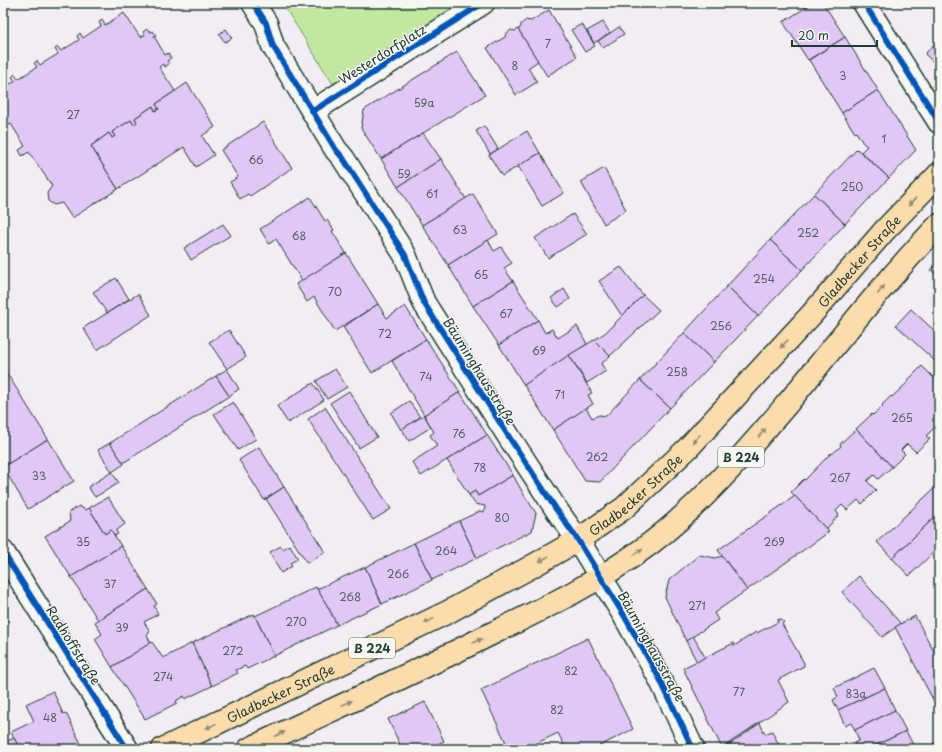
<svg xmlns="http://www.w3.org/2000/svg" width="942" height="752" viewBox="0 0 942 752" font-family="'Playpen Sans',sans-serif">
<style>
.green{fill:#c2e7a1;stroke:#70926a}
.building{fill:#e1c7f6;stroke:#1f3d34}
.lines{fill:none;stroke-linecap:round;stroke-linejoin:round}
.minor-casing{stroke:#1f3d34;stroke-width:25}
.primary-casing{stroke:#1f3d34;stroke-width:25}
.minor{stroke:#f6f6f2;stroke-width:22}
.primary{stroke:#fcdcac;stroke-width:22}
.cycleway-casing{stroke:#f6f6f2;stroke-width:8}
.cycleway{stroke:#0057b8;stroke-width:6}
.oneway{fill:#8e8c70}
.labels{text-anchor:middle;dominant-baseline:central;stroke-width:3;stroke-linejoin:round;paint-order:stroke}
.number-label{font-size:11px;fill:#506064}
.shield{fill:#f6f6f2;stroke:#60746d;stroke-width:1}
.shield-label{font-size:12px;font-weight:bold;fill:#1f3d34}
.street-label{font-size:13px;fill:#1f3d34;stroke:#f6f6f2}
</style>
<rect width="100%" height="100%" fill="#f2edf3"/>
<filter id="ink" filterUnits="userSpaceOnUse"><feTurbulence type="fractalNoise" baseFrequency=".025" numOctaves="2"/><feDisplacementMap in="SourceGraphic" scale="8" xChannelSelector="R" yChannelSelector="G"/><feConvolveMatrix kernelMatrix="1 2 1 2 8 2 1 2 1" color-interpolation-filters="sRGB"/></filter>
<g filter="url(#ink)">
<path class="green" d="M 282,3 L 462,3 L 333,84 Z"/>
<g class="building">
<path d="M 813,3 L 823,3 L 845,37 L 808,60 L 783,22 Z"/>
<path d="M 549,10 L 577,57 L 547,76 L 518,29 L 521,27 L 521,24 L 526,20 L 531,21 Z"/>
<path d="M 124,13 L 140,37 L 145,35 L 143,32 L 147,29 L 151,32 L 153,31 L 156,35 L 154,36 L 165,55 L 168,53 L 171,58 L 167,61 L 169,64 L 165,67 L 163,64 L 159,67 L 175,91 L 156,104 L 159,109 L 155,111 L 153,106 L 135,118 L 137,122 L 134,125 L 131,120 L 112,132 L 115,136 L 112,138 L 109,133 L 91,146 L 118,189 L 72,218 L 62,203 L 54,205 L 48,201 L 47,193 L 52,186 L 29,152 L 22,156 L 19,150 L 25,146 L 11,124 L 4,128 L 3,126 L 3,122 L 8,119 L 3,111 L 3,88 L 15,81 L 12,77 L 15,74 L 18,79 L 37,67 L 34,63 L 37,61 L 40,65 L 58,54 L 55,49 L 58,47 L 61,51 L 79,40 L 77,36 L 80,33 L 83,38 L 101,26 L 99,22 L 102,20 L 105,25 Z"/>
<path d="M 603,22 L 610,33 L 594,43 L 587,31 Z"/>
<path d="M 582,24 L 595,46 L 585,52 L 571,30 Z"/>
<path d="M 619,27 L 624,34 L 603,48 L 598,41 Z"/>
<path d="M 226,29 L 232,38 L 225,42 L 219,34 Z"/>
<path d="M 518,29 L 538,61 L 528,68 L 537,82 L 516,95 L 487,48 L 505,37 L 506,34 L 511,30 L 515,31 Z"/>
<path d="M 845,37 L 878,90 L 842,113 L 809,60 Z"/>
<path d="M 939,39 L 939,68 L 925,54 Z"/>
<path d="M 457,52 L 485,95 L 381,159 L 361,128 L 364,110 Z"/>
<path d="M 187,83 L 215,127 L 202,136 L 214,155 L 196,167 L 184,147 L 118,189 L 91,146 L 109,133 L 112,138 L 115,136 L 112,132 L 131,120 L 134,125 L 137,122 L 135,118 L 153,106 L 155,111 L 159,109 L 156,104 Z"/>
<path d="M 878,90 L 916,150 L 889,178 L 861,152 L 867,146 L 863,143 L 856,132 L 855,133 L 842,113 Z"/>
<path d="M 263,122 L 292,168 L 250,196 L 248,194 L 240,199 L 230,182 L 238,177 L 221,150 Z"/>
<path d="M 484,126 L 498,149 L 490,154 L 476,131 Z"/>
<path d="M 527,131 L 540,153 L 502,176 L 489,155 Z"/>
<path d="M 423,133 L 441,159 L 398,187 L 381,159 Z"/>
<path d="M 857,149 L 889,178 L 845,224 L 814,194 Z"/>
<path d="M 540,153 L 564,193 L 542,206 L 518,166 Z"/>
<path d="M 441,159 L 466,199 L 422,225 L 398,187 Z"/>
<path d="M 604,168 L 626,210 L 604,224 L 581,182 Z"/>
<path d="M 473,194 L 498,234 L 448,265 L 422,225 Z"/>
<path d="M 814,194 L 845,224 L 802,270 L 770,240 Z"/>
<path d="M 310,197 L 325,221 L 327,220 L 334,230 L 332,231 L 346,253 L 302,281 L 276,239 L 269,244 L 260,229 Z"/>
<path d="M 573,214 L 587,234 L 548,258 L 535,238 Z"/>
<path d="M 223,224 L 231,235 L 191,260 L 184,248 Z"/>
<path d="M 488,240 L 494,251 L 501,247 L 512,263 L 504,268 L 513,281 L 473,306 L 448,265 Z"/>
<path d="M 770,240 L 802,270 L 758,316 L 727,286 Z"/>
<path d="M 346,253 L 378,304 L 335,331 L 314,297 L 307,302 L 296,284 Z"/>
<path d="M 939,262 L 939,277 L 931,270 Z"/>
<path d="M 621,267 L 643,295 L 622,316 L 599,281 Z"/>
<path d="M 116,278 L 129,299 L 107,313 L 93,292 Z"/>
<path d="M 513,281 L 538,320 L 499,345 L 473,306 Z"/>
<path d="M 727,286 L 758,316 L 714,362 L 684,333 Z"/>
<path d="M 564,289 L 570,299 L 558,307 L 551,298 Z"/>
<path d="M 138,294 L 151,315 L 97,350 L 83,328 Z"/>
<path d="M 643,295 L 659,310 L 610,356 L 594,340 L 605,333 Z"/>
<path d="M 378,304 L 387,318 L 405,306 L 426,339 L 372,373 L 343,327 Z"/>
<path d="M 911,309 L 939,335 L 939,365 L 896,325 Z"/>
<path d="M 538,320 L 545,333 L 552,329 L 558,338 L 577,326 L 587,344 L 524,385 L 499,345 Z"/>
<path d="M 229,330 L 246,357 L 227,369 L 209,342 Z"/>
<path d="M 684,333 L 714,362 L 670,408 L 640,380 Z"/>
<path d="M 426,339 L 460,392 L 424,415 L 392,361 Z"/>
<path d="M 594,340 L 610,356 L 601,364 L 606,371 L 587,383 L 569,355 Z"/>
<path d="M 569,355 L 592,393 L 588,395 L 593,404 L 553,430 L 524,385 Z"/>
<path d="M 922,366 L 939,383 L 939,414 L 932,420 L 937,425 L 926,436 L 930,439 L 916,452 L 907,444 L 901,450 L 905,454 L 892,467 L 856,429 L 872,414 L 873,415 L 883,406 L 882,405 L 891,396 L 892,397 L 909,381 L 908,380 Z"/>
<path d="M 227,369 L 239,389 L 229,396 L 216,376 Z"/>
<path d="M 335,369 L 347,387 L 327,399 L 316,381 Z"/>
<path d="M 8,375 L 48,439 L 3,467 L 3,378 Z"/>
<path d="M 216,376 L 229,396 L 123,463 L 110,443 Z"/>
<path d="M 640,380 L 670,408 L 600,482 L 585,481 L 553,430 L 586,408 L 592,418 L 599,415 L 606,416 Z"/>
<path d="M 313,383 L 324,400 L 288,423 L 277,406 Z"/>
<path d="M 349,391 L 377,437 L 359,448 L 330,403 Z"/>
<path d="M 460,392 L 487,435 L 421,476 L 412,462 L 437,446 L 430,435 L 434,432 L 424,415 Z"/>
<path d="M 409,401 L 420,417 L 401,430 L 391,413 Z"/>
<path d="M 233,402 L 256,439 L 238,450 L 214,414 Z"/>
<path d="M 325,407 L 391,509 L 373,520 L 308,419 Z"/>
<path d="M 424,415 L 431,427 L 409,441 L 402,429 Z"/>
<path d="M 856,429 L 892,467 L 878,479 L 874,475 L 867,481 L 876,490 L 862,504 L 858,500 L 847,510 L 842,505 L 836,511 L 839,515 L 826,529 L 791,492 L 804,479 L 805,480 L 831,453 L 832,454 L 841,446 L 840,444 Z"/>
<path d="M 487,435 L 513,475 L 478,496 L 475,491 L 469,495 L 447,460 Z"/>
<path d="M 48,439 L 74,481 L 28,509 L 3,467 Z"/>
<path d="M 110,443 L 124,464 L 112,472 L 98,450 Z"/>
<path d="M 259,447 L 284,487 L 264,500 L 239,460 Z"/>
<path d="M 112,472 L 119,483 L 95,497 L 88,487 Z"/>
<path d="M 513,475 L 524,495 L 536,513 L 532,531 L 477,558 L 459,521 L 480,511 L 484,512 L 485,506 L 475,504 L 469,495 L 475,491 L 478,496 Z"/>
<path d="M 939,484 L 939,513 L 892,558 L 877,542 Z"/>
<path d="M 284,487 L 325,552 L 307,563 L 266,499 Z"/>
<path d="M 795,496 L 829,532 L 747,590 L 718,550 Z"/>
<path d="M 108,497 L 125,524 L 116,531 L 118,534 L 114,536 L 111,530 L 105,534 L 89,508 Z"/>
<path d="M 79,506 L 86,510 L 89,508 L 105,534 L 111,530 L 121,546 L 71,577 L 45,536 L 70,521 L 69,512 Z"/>
<path d="M 939,513 L 939,547 L 909,576 L 892,558 Z"/>
<path d="M 459,521 L 477,558 L 432,580 L 414,543 Z"/>
<path d="M 414,543 L 432,580 L 382,604 L 365,567 Z"/>
<path d="M 290,545 L 298,559 L 290,563 L 292,566 L 281,573 L 270,552 L 281,546 L 283,549 Z"/>
<path d="M 121,546 L 148,589 L 98,620 L 71,577 Z"/>
<path d="M 699,555 L 716,558 L 722,556 L 747,590 L 714,613 L 718,620 L 686,641 L 665,597 L 669,580 Z"/>
<path d="M 365,567 L 382,604 L 337,625 L 328,607 L 317,589 Z"/>
<path d="M 859,576 L 901,624 L 882,637 L 842,592 Z"/>
<path d="M 316,587 L 328,607 L 337,625 L 274,656 L 255,616 Z"/>
<path d="M 148,589 L 157,604 L 154,606 L 158,614 L 144,622 L 150,631 L 147,636 L 151,643 L 112,667 L 95,639 L 102,634 L 95,622 Z"/>
<path d="M 3,613 L 9,623 L 3,627 Z"/>
<path d="M 254,614 L 274,656 L 247,669 L 245,666 L 236,670 L 238,673 L 212,686 L 192,643 Z"/>
<path d="M 915,616 L 939,661 L 939,711 L 895,627 Z"/>
<path d="M 780,619 L 784,622 L 782,624 L 804,663 L 804,666 L 778,680 L 789,702 L 722,748 L 683,668 L 734,643 L 734,646 L 756,632 L 757,633 L 778,622 L 777,620 Z"/>
<path d="M 693,636 L 705,657 L 697,662 L 686,641 Z"/>
<path d="M 588,638 L 633,729 L 594,749 L 566,749 L 558,733 L 524,749 L 509,749 L 481,690 Z"/>
<path d="M 152,642 L 163,658 L 192,643 L 212,686 L 185,699 L 184,696 L 176,701 L 177,703 L 145,719 L 112,667 Z"/>
<path d="M 874,668 L 885,688 L 838,710 L 833,700 L 838,697 L 834,688 Z"/>
<path d="M 885,688 L 895,710 L 855,730 L 851,723 L 845,726 L 838,710 Z"/>
<path d="M 53,691 L 63,714 L 66,713 L 83,748 L 80,749 L 20,749 L 11,732 L 34,721 L 26,704 Z"/>
<path d="M 425,702 L 444,741 L 428,749 L 402,749 L 388,719 Z"/>
<path d="M 895,710 L 906,731 L 868,749 L 857,749 L 854,743 L 859,740 L 855,730 Z"/>
<path d="M 760,723 L 765,734 L 772,731 L 781,749 L 723,749 Z"/>
<path d="M 906,731 L 915,749 L 868,749 Z"/>
<path d="M 14,738 L 20,749 L 3,749 L 3,743 Z"/>
<path d="M 939,741 L 939,749 L 930,749 L 929,746 Z"/>
</g>
<g class="lines">
<g class="minor-casing">
<g id="minor">
<path d="M 253,3 L 266,23 L 273,46 L 336,150 L 343,158 L 405,255 L 424,303 L 511,440 L 556,509 L 578,540 L 625,617 L 660,679 L 693,749"/>
<path d="M 864,3 L 939,122"/>
<path d="M 313,111 L 483,3"/>
<path d="M 3,552 L 127,749"/>
</g>
</g>
<g class="primary-casing">
<g id="primary">
<path id="s1" d="M 163,749 L 448,612 L 529,568 L 578,540 L 624,508 L 688,448 L 811,315 L 885,230 L 939,174"/>
<path d="M 249,749 C 329,711 410,675 489,635 C 545,608 601,581 651,543 C 702,504 745,453 787,404 C 837,343 885,281 939,225"/>
</g>
</g>
<use href="#minor" class="minor"/>
<use href="#primary" class="primary"/>
<g class="cycleway-casing">
<g id="cycleway">
<path d="M 253,3 L 266,23 L 273,46 L 336,150 L 343,158 L 405,255 L 424,303 L 511,440 L 556,509 L 578,540 L 625,617 L 660,679 L 693,749"/>
<path d="M 864,3 L 939,122"/>
<path d="M 313,111 L 483,3"/>
<path d="M 3,552 L 127,749"/>
</g>
</g>
<use href="#cycleway" class="cycleway"/>
</g>
<defs><path id="oneway-solid" d="M-6-.8H1V-3.2L6.5 0L1 3.2V.8H-6Z"/></defs>
<g class="oneway">
<use href="#oneway-solid" transform="translate(912 202) rotate(133)"/>
<use href="#oneway-solid" transform="translate(881 290) rotate(-50)"/>
<use href="#oneway-solid" transform="translate(784 344) rotate(133)"/>
<use href="#oneway-solid" transform="translate(762 433) rotate(-50)"/>
<use href="#oneway-solid" transform="translate(696 439) rotate(133)"/>
<use href="#oneway-solid" transform="translate(638 552) rotate(-35)"/>
<use href="#oneway-solid" transform="translate(544 559) rotate(150)"/>
<use href="#oneway-solid" transform="translate(429 621) rotate(154)"/>
<use href="#oneway-solid" transform="translate(477 641) rotate(-26)"/>
<use href="#oneway-solid" transform="translate(347 703) rotate(-25)"/>
<use href="#oneway-solid" transform="translate(211 726) rotate(154)"/>
<use href="#oneway-solid" transform="translate(280 734) rotate(-25)"/>
</g>
</g>
<g class="labels">
<g class="number-label">
<text x="548" y="43">7</text>
<text x="515" y="65">8</text>
<text x="843" y="75">3</text>
<text x="424" y="102">59a</text>
<text x="73" y="114">27</text>
<text x="884" y="138">1</text>
<text x="256" y="159">66</text>
<text x="404" y="173">59</text>
<text x="852" y="186">250</text>
<text x="432" y="193">61</text>
<text x="460" y="229">63</text>
<text x="808" y="232">252</text>
<text x="299" y="235">68</text>
<text x="481" y="274">65</text>
<text x="764" y="278">254</text>
<text x="335" y="291">70</text>
<text x="506" y="313">67</text>
<text x="721" y="325">256</text>
<text x="385" y="333">72</text>
<text x="539" y="350">69</text>
<text x="677" y="371">258</text>
<text x="426" y="376">74</text>
<text x="560" y="394">71</text>
<text x="902" y="417">265</text>
<text x="459" y="433">76</text>
<text x="597" y="456">262</text>
<text x="480" y="467">78</text>
<text x="39" y="475">33</text>
<text x="840" y="477">267</text>
<text x="502" y="517">80</text>
<text x="83" y="541">35</text>
<text x="774" y="541">269</text>
<text x="446" y="550">264</text>
<text x="398" y="573">266</text>
<text x="110" y="583">37</text>
<text x="350" y="596">268</text>
<text x="697" y="605">271</text>
<text x="296" y="621">270</text>
<text x="122" y="627">39</text>
<text x="233" y="650">272</text>
<text x="571" y="670">82</text>
<text x="163" y="676">274</text>
<text x="739" y="691">77</text>
<text x="856" y="693">83a</text>
<text x="557" y="709">82</text>
<text x="50" y="717">48</text>
</g>
<g class="shield">
<rect x="718" y="447" width="46" height="20" rx="3"/>
<rect x="349" y="638" width="46" height="20" rx="3"/>
</g>
<g class="shield-label">
<text x="741" y="457">B 224</text>
<text x="372" y="648">B 224</text>
</g>
<g class="street-label">
<text transform="translate(382 54) rotate(-32)">Westerdorfplatz</text>
<text stroke="none"><textPath href="#s1" startOffset="862">Gladbecker Straße</textPath></text>
<text transform="translate(480 371) rotate(58)">Bäuminghausstraße</text>
<text stroke="none"><textPath href="#s1" startOffset="538">Gladbecker Straße</textPath></text>
<text transform="translate(74 645) rotate(58)">Radhoffstraße</text>
<text transform="translate(652 646) rotate(61)">Bäuminghausstraße</text>
<text stroke="none"><textPath href="#s1" startOffset="130">Gladbecker Straße</textPath></text>
</g>
</g>
<rect width="942" height="752" fill="none" stroke="#f6f6f2" stroke-width="16"/>
<rect x="8" y="8" width="926" height="736" fill="none" stroke="#1f3d34" stroke-width="1.5" filter="url(#ink)"/>
<path d="M792 40v6h85v-6" fill="none" stroke="#1f3d34" stroke-width="2"/>
<text x="798" y="40" font-size="12" fill="#1f3d34" stroke="#f6f6f2" stroke-width="3" paint-order="stroke">20 m</text>
</svg>
